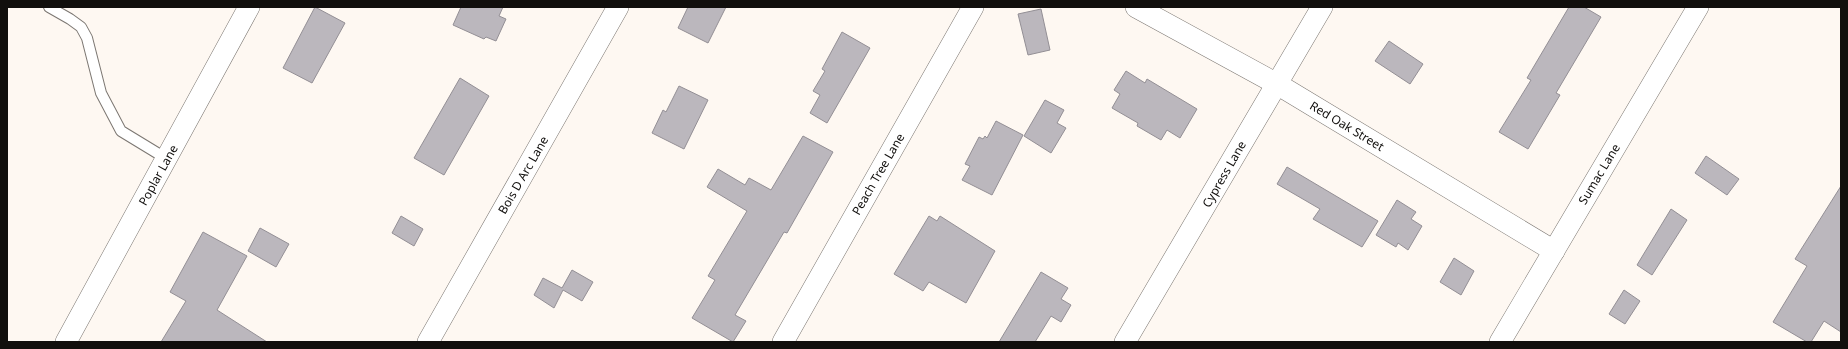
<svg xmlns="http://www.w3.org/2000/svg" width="1848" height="349" viewBox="0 0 1848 349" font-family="'Noto Sans',sans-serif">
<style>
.building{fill:#bbb7bd;stroke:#938f95}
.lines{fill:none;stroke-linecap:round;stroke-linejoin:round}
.service-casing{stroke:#7c7772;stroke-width:12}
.minor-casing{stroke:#7c7772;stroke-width:22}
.service{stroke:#fff;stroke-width:10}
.minor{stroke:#fff;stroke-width:21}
.labels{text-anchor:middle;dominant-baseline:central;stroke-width:3;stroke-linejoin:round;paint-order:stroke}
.street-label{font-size:12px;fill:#110f0d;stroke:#fff}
</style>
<rect width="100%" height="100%" fill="#fef8f2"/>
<g class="building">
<path d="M 315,7 L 345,23 L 312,83 L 283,68 Z"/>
<path d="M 461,7 L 503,7 L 499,16 L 506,19 L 496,41 L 486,37 L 484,39 L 453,25 Z"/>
<path d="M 688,7 L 726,7 L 708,43 L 678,28 Z"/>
<path d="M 1569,7 L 1584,7 L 1601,17 L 1556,93 L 1560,95 L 1528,149 L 1499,132 L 1531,80 L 1527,78 Z"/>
<path d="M 1041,9 L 1050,50 L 1028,55 L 1018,14 Z"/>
<path d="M 842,32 L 870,48 L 827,123 L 810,113 L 820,95 L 813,91 L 825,71 L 822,69 Z"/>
<path d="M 1389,41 L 1423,64 L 1410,84 L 1375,61 Z"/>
<path d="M 1126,71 L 1145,83 L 1147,79 L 1197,109 L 1180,138 L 1167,130 L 1161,140 L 1137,126 L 1138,123 L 1112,108 L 1120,94 L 1114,90 Z"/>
<path d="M 460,78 L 489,96 L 444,175 L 414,158 Z"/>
<path d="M 679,86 L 708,100 L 684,149 L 652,133 L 663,110 L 666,112 Z"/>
<path d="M 1045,100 L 1064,110 L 1057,123 L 1066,128 L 1051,153 L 1024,136 Z"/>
<path d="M 996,121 L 1023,135 L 992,195 L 962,180 L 970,166 L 965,164 L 979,137 L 983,139 L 985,136 L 987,138 Z"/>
<path d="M 803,136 L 833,152 L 787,233 L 784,232 L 735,315 L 746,321 L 733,342 L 692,318 L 715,280 L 708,276 L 747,211 L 707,187 L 718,169 L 745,185 L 749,178 L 771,190 Z"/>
<path d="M 1706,156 L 1739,179 L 1727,195 L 1695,173 Z"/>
<path d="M 1287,167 L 1378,221 L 1362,247 L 1313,219 L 1320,209 L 1277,184 Z"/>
<path d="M 1841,186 L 1841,332 L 1824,321 L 1811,342 L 1807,342 L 1773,322 L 1807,266 L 1795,259 Z"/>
<path d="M 1397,200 L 1416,212 L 1411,219 L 1422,226 L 1408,250 L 1398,243 L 1396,247 L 1376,235 Z"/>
<path d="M 1671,209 L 1687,220 L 1652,275 L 1637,265 Z"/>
<path d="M 401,216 L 423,229 L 414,246 L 392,233 Z"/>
<path d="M 929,216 L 937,221 L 940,216 L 995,251 L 966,303 L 929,282 L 923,291 L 894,274 Z"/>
<path d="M 260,228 L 289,244 L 276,267 L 248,251 Z"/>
<path d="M 203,232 L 247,256 L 217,310 L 267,342 L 161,342 L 186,301 L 170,292 Z"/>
<path d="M 1454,258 L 1474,271 L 1461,295 L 1440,282 Z"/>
<path d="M 572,270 L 593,282 L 582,301 L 563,290 L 554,308 L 534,295 L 543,278 L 562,288 Z"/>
<path d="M 1041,272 L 1068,288 L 1061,299 L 1071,305 L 1061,322 L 1051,316 L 1035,342 L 999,342 Z"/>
<path d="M 1624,290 L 1640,301 L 1625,324 L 1609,314 Z"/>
</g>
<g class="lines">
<g class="service-casing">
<path id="service" d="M 49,7 L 70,19 L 81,27 L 87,38 L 101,93 L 121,131 L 167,159"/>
</g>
<g class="minor-casing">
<g id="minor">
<path d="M 1136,7 L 1277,84 L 1554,251"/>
<path d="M 66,342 L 249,7"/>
<path d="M 428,342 L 618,7"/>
<path d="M 783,342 L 973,7"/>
<path d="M 1125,342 L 1322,7"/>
<path d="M 1500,342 L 1698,7"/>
</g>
</g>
<use href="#service" class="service"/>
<use href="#minor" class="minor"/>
</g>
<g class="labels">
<g class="street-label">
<text transform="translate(1347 126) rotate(31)">Red Oak Street</text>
<text transform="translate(878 174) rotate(-60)">Peach Tree Lane</text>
<text transform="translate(1224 174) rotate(-60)">Cypress Lane</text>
<text transform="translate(1599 174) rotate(-59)">Sumac Lane</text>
<text transform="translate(158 175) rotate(-61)">Poplar Lane</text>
<text transform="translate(523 175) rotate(-60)">Bois D Arc Lane</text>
</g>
</g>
<rect width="1848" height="349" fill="none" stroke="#110f0d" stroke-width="16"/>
</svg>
